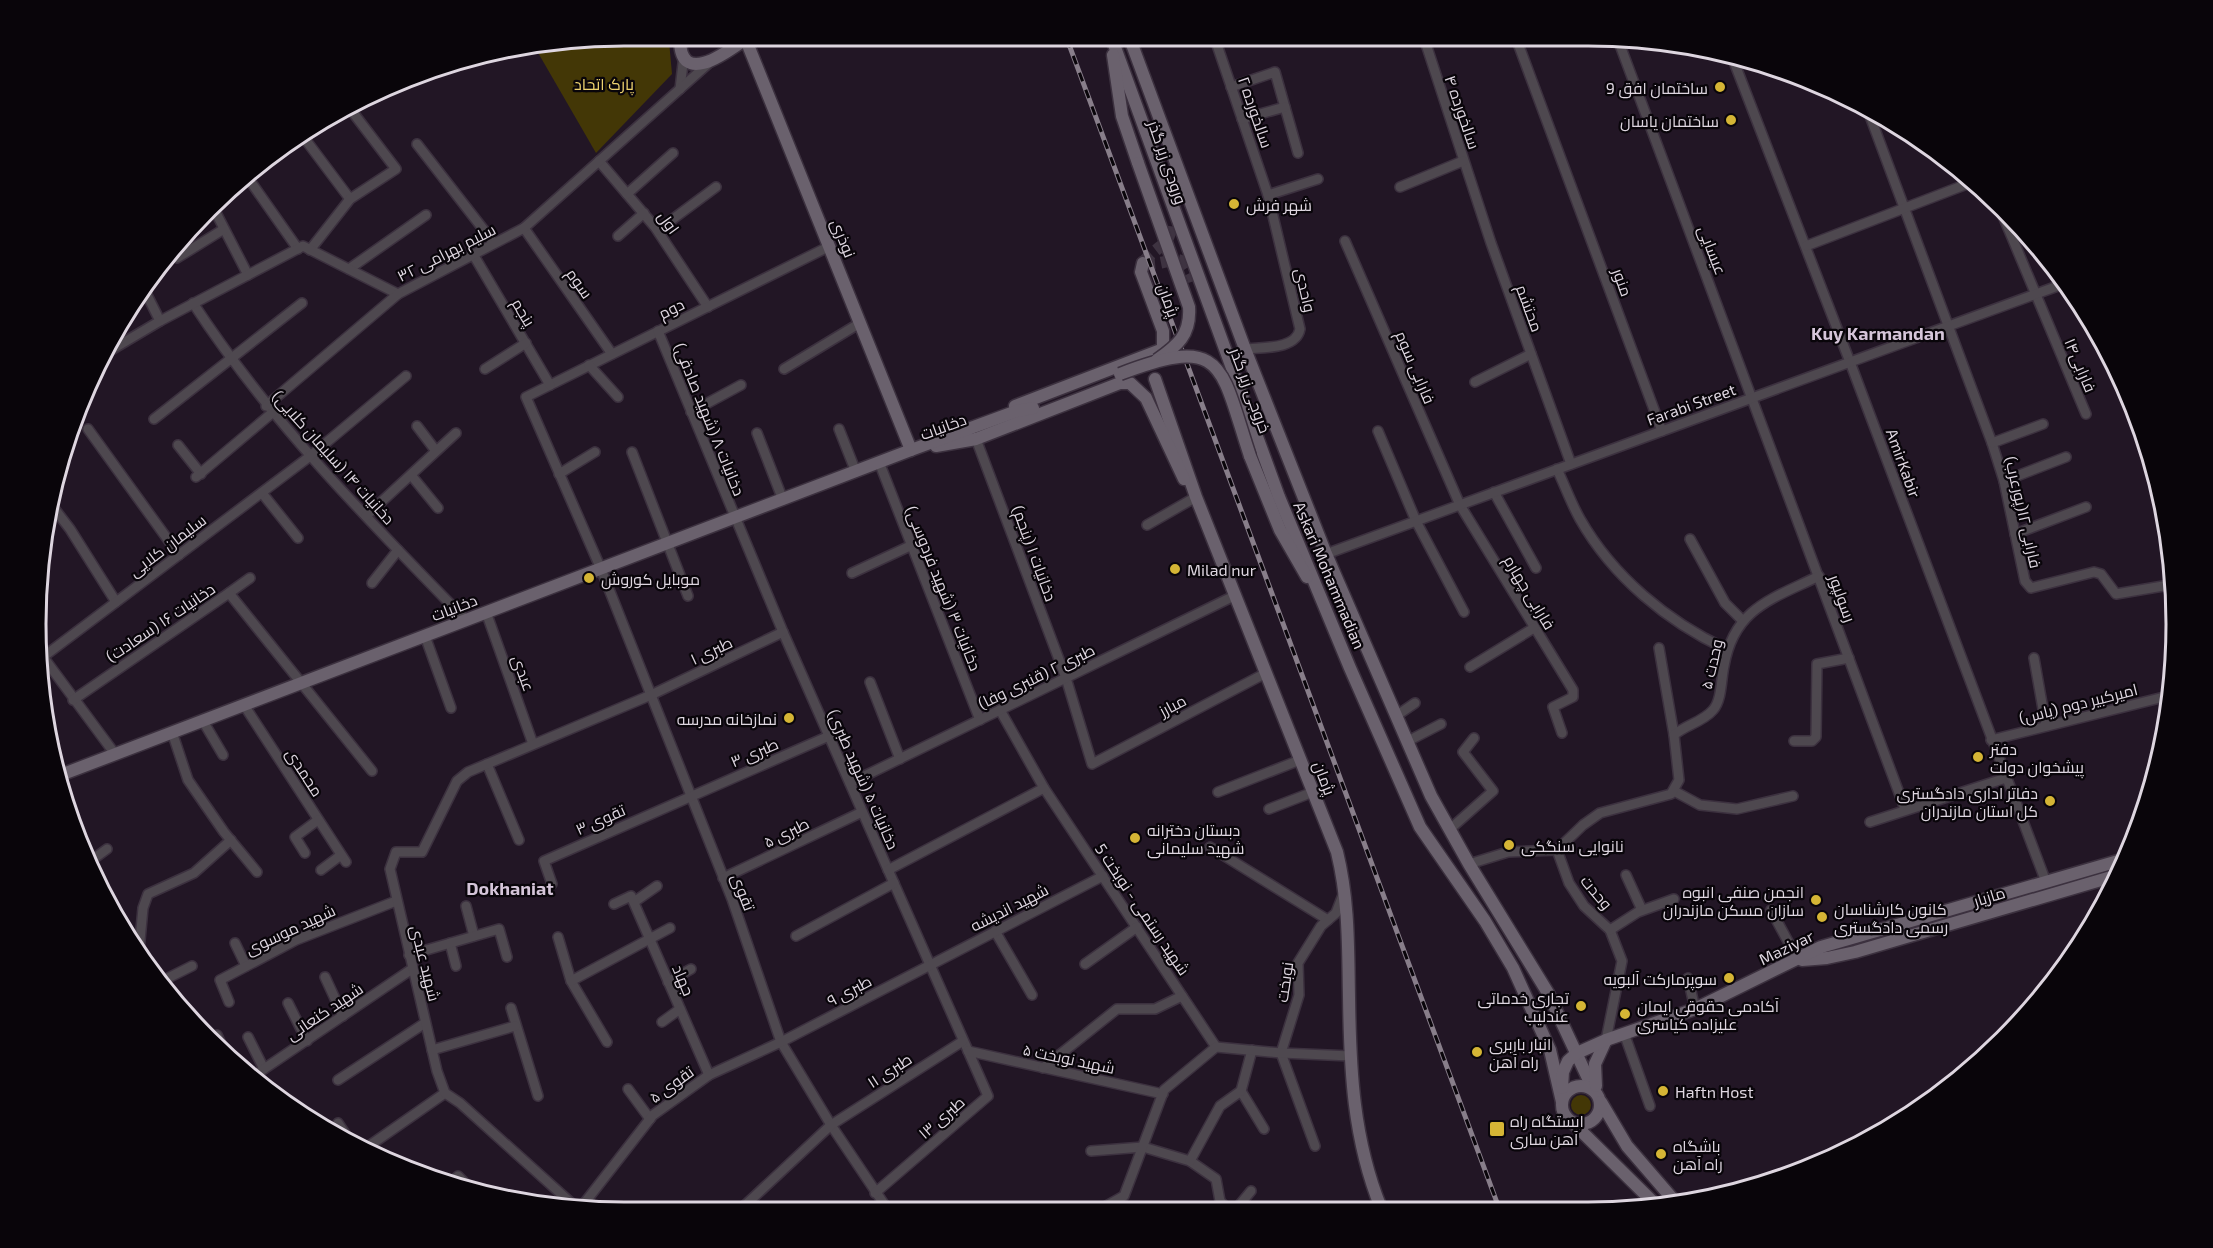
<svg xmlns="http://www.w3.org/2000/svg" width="2213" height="1248" viewBox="0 0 2213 1248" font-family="'Exo 2',Cairo,sans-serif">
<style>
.green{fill:#433706}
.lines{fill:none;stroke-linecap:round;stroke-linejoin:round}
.secondary-tunnel{stroke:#3e3341;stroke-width:12;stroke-dasharray:12 6;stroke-linecap:butt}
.street-casing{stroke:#3c313f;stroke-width:12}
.secondary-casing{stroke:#3c313f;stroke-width:15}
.street{stroke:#4e484f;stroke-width:9}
.secondary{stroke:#6a616d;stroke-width:12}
.rail-casing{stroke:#887e8a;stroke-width:5}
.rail{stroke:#09050a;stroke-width:3;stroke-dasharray:9;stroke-linecap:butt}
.secondary-bridge-casing{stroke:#3c313f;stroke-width:15;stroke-linecap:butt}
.secondary-bridge{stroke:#6a616d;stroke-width:12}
.poi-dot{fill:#d5b535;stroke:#09050a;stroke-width:2}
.labels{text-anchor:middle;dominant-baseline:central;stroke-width:4.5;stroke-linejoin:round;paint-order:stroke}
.park-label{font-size:16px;fill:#edd26f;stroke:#09050a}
.poi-label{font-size:16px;fill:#ded6e0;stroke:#09050a;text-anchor:start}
.street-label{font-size:16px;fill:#ded6e0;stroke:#09050a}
.neighbourhood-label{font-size:18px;font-weight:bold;fill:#d5c5d9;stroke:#09050a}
.rim{fill:none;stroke:#ded6e0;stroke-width:3}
</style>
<rect width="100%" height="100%" fill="#221625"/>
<g class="green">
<path d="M 547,41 L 669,41 L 672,74 L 596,153 L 533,44 Z"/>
<path d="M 2123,862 L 2119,871 L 1835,953 L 1831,950 Z"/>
<circle cx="1581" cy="1105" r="10"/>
</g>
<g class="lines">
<g class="secondary-tunnel">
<path d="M 1143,263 C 1170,268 1181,244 1194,281"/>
<path d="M 1143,263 C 1155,246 1169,248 1172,225"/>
</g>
<g class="street-casing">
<g id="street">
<path d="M 1617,37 L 1905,809"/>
<path d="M 1424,38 L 1491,243 L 1571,464"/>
<path d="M 1516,38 L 1662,431"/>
<path d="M 1215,39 L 1268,195 L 1300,329 C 1296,350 1262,347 1245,349"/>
<path d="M 1731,54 L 1850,362 L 2046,882"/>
<path d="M 1231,87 L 1275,72 L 1298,153"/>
<path d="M 680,89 L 684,55"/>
<path d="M 1867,108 L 1992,443 L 2004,481 L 2025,581 L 2031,588 L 2094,572 L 2101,574 L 2116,594 L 2175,584"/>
<path d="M 1242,119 L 1285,107"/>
<path d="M 302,135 L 350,199"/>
<path d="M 417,144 L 494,243"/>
<path d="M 599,161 L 655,227 L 708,307"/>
<path d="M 246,175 L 298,249"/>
<path d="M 1400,187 L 1463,161"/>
<path d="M 627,194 L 673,153"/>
<path d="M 1268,195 L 1318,179"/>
<path d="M 1998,204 L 2086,414"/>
<path d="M 212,205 L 248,275"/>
<path d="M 524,228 L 612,354"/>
<path d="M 658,230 L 716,187"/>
<path d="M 618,236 L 644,213"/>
<path d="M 1345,241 L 1460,505 L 1573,690 L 1573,697 L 1553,707 L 1562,733"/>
<path d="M 830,246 L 526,397 L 601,569 L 732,899 L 781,1042 L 831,1125 L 888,1210"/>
<path d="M 1806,246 L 1975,181"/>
<path d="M 310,250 L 350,199 L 396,169 L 348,106"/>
<path d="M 473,254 L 550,385"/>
<path d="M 177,258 L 224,229"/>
<path d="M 349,269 L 426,215"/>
<path d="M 143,287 L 160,321"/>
<path d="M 193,303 C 270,421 368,520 466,620"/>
<path d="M 658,331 L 783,632 L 988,1096 L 875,1193"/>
<path d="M 101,356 L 160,321 L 303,246 L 398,294 L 524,228 L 709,63"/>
<path d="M 589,365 L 618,397"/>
<path d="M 485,369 L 526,343"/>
<path d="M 784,369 L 860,323"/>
<path d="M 1475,382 L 1531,354"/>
<path d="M 266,406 L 398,294"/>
<path d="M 691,412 L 741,385"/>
<path d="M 154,419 L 302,303"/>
<path d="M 417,426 L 436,451"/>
<path d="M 88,429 L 179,555"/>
<path d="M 839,429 L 856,472"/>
<path d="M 1378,431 L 1416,521 L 1464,612"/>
<path d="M 757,433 L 783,500"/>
<path d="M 976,439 L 1066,678 L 1092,764 L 1266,673"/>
<path d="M 1992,443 L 2043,424"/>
<path d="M 178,445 L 201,474"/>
<path d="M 632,452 L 688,596"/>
<path d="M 881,467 L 980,720"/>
<path d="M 1557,469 C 1565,486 1571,503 1580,519 C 1613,577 1668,622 1726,649"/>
<path d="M 559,474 L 595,452"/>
<path d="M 411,475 L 438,508"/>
<path d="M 196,477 L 272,413"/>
<path d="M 2004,481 L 2066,457"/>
<path d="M 1494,492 L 1536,568"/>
<path d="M 262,493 L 298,538"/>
<path d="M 50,503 L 70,529 L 116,602"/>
<path d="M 366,516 L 456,433"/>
<path d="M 1147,525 L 1196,497"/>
<path d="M 2015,534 L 2086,507"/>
<path d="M 1690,539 L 1725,603 L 1742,620"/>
<path d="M 1326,554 L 2066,283"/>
<path d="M 852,573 L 910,546"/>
<path d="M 372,583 L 398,550"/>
<path d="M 229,593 L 250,578"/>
<path d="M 486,612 L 533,744"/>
<path d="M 2173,633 L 2174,636"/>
<path d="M 425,636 L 451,708"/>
<path d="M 1659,648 L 1674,735"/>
<path d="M 38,650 L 115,754"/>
<path d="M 43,657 L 309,457 L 406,376"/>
<path d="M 2034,658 L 2046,726"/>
<path d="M 1470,667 L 1534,628"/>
<path d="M 870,682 L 900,759"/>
<path d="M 73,700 L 229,593 L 372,771"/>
<path d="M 244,705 L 346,862"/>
<path d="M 1000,710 L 1044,788 L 1216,1047"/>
<path d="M 1396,716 L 1415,703"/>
<path d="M 203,721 L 223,755"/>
<path d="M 172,732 L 188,780 L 224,832 L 257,872"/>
<path d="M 1991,740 L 2172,695"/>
<path d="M 1408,741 L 1441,724"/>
<path d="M 1794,741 L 1812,741 L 1816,737 L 1817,664 L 1849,658"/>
<path d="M 487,764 L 519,840"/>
<path d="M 850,783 L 1236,595"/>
<path d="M 1674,791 L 1700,805 L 1737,809 L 1793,796"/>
<path d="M 1218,792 L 1300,760"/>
<path d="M 1269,809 L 1313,792"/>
<path d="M 1870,822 L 2006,778"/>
<path d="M 1449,830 L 1493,791 L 1463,752 L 1474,738"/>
<path d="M 1210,847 L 1328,920"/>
<path d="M 1557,850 L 1583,825 L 1600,813 L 1671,794 L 1679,780 L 1674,735 C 1685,725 1703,722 1713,710 C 1722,700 1721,679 1724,666 C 1734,608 1772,599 1819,576"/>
<path d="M 305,853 L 295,837 L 318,820"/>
<path d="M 88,863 L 107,849"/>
<path d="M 1469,864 L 1508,852 L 1557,850 L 1569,883 L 1584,906 L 1610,930 L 1622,961 L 1606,1040"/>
<path d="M 321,870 L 341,855"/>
<path d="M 888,870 L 1044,788"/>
<path d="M 1626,875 L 1642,910"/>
<path d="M 723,878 L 862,812"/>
<path d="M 552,884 L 544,861 L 829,736"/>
<path d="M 634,902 L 657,886"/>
<path d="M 614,904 L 631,896 L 709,1075"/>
<path d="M 466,906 L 474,936"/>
<path d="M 1771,910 L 1798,960"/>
<path d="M 1610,930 L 1638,912 L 1674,899"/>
<path d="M 995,931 L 1032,995"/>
<path d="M 796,936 L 894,883"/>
<path d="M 558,937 L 571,981 L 607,1042"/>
<path d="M 235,943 L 246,966"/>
<path d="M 450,943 L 456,966"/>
<path d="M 139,951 L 143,908 L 148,894 L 194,873 L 231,840"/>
<path d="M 409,955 L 499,929 L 507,957"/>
<path d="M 1085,964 L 1137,927"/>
<path d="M 325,977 L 343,1016"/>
<path d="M 1688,978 L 1695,1009"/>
<path d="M 571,981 L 670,928"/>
<path d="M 160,982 L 192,966"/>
<path d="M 668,982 L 691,969"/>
<path d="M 229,1002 L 220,980 L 296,940 L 396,901"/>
<path d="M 288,1003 L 307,1041"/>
<path d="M 511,1008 L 538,1096"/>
<path d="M 662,1022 L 680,1009"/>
<path d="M 1624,1033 L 1650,1106"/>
<path d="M 217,1035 L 227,1057"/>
<path d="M 248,1037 L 264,1069"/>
<path d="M 432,1050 L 515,1026"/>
<path d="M 968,1051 L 1163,1094"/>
<path d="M 1043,1068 L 1117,1009 L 1155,1009 L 1182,996"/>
<path d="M 252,1077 L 412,969"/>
<path d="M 338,1080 L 425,1023"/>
<path d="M 628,1089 L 650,1119"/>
<path d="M 1241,1091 L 1264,1129"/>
<path d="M 338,1123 L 350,1141"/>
<path d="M 1315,1146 L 1281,1053 L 1299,995 L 1298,963 L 1321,926 L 1336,913 L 1343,895"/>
<path d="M 366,1148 L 445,1093"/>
<path d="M 1091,1151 L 1143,1147 L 1190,1161 L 1216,1179 L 1220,1201 L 1227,1209"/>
<path d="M 1190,1161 L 1220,1106 L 1241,1091 L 1252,1050"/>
<path d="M 451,1183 L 458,1176 L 474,1192"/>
<path d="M 1237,1208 L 1251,1191"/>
<path d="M 1101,1209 L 1124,1196 L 1164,1090 L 1216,1047 L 1281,1053 L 1351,1056"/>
<path d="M 579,1210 L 460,1103 L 445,1093 L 437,1071 L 390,869 L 396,852 L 422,852 L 457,781 L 468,772 L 651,695 L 783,632"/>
<path d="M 579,1210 L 653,1115 L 709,1075 L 781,1042 L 1103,876"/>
<path d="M 740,1210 L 831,1125 L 963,1041"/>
</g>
</g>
<g class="secondary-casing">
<g id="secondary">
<path d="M 1112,39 L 1279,497 L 1350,668 L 1420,827 L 1485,921 L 1513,968 L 1550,1050 L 1562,1102"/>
<path d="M 1130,39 L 1245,349 L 1326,554 L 1431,796 L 1469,864 L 1548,993 L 1593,1089"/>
<path d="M 746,40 L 911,450"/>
<path d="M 680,41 C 681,87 727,52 744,40"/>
<path d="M 1113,55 L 1122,116 L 1138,163"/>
<path d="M 1155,379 L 1196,497 L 1337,852 C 1349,901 1348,947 1349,997 C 1350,1070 1353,1139 1381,1208"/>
<path d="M 1015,406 L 1163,349 L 1163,331 L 1141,272 L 1143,263"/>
<path d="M 936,446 L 976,439 L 1120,383 L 1130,383 L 1146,398 L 1184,479"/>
<path d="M 1250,456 L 1280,530 L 1307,577"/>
<path d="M 58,776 L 911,450 L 1017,411 L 1033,408"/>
<path d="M 1802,960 L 1827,958 L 1855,952 L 2118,875"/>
<circle cx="1581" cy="1105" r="19"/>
<path d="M 1596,1086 L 1595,1064 L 1606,1040"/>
<path d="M 1562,1088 L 1563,1072 L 1568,1061 L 1577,1053 L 1606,1040 L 1695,1009 L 1821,947 L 2125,859"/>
<path d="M 1601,1102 L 1627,1146 L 1677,1204"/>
<path d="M 1573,1123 L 1658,1207"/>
</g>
</g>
<use href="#street" class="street"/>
<use href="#secondary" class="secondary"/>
<g class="rail-casing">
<path id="rail" d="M 1067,39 L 1499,1208"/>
</g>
<use href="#rail" class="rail"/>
<g class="secondary-bridge-casing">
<g id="secondary-bridge">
<path d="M 1138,163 L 1189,307 C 1191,335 1177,346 1157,360"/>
<path d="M 1120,374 C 1226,333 1220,366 1250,456"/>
</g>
</g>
<use href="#secondary-bridge" class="secondary-bridge"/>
</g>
<g class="poi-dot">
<circle cx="1720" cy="87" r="6"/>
<circle cx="1731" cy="120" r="6"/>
<circle cx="1234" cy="204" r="6"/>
<circle cx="1175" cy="569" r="6"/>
<circle cx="589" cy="578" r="6"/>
<circle cx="789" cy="718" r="6"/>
<circle cx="1978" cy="757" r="6"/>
<circle cx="2050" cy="801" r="6"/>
<circle cx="1135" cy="838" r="6"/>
<circle cx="1509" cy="845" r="6"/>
<circle cx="1816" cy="900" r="6"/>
<circle cx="1822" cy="917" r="6"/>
<circle cx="1729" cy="978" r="6"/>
<circle cx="1581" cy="1006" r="6"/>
<circle cx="1625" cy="1014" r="6"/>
<circle cx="1477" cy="1052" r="6"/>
<circle cx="1663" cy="1091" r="6"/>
<rect x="1489" y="1121" width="16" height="16" rx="3"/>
<circle cx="1661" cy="1154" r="6"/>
</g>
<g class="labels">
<g class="park-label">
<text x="604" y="83">پارک اتحاد</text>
</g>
<g class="poi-label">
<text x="1708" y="87" text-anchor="end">ساختمان افق 9</text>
<text x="1719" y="120" text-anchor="end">ساختمان یاسان</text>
<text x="1246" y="204">شهر فرش</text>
<text x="1187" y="569">Milad nur</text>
<text x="601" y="578">موبایل کوروش</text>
<text x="777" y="718" text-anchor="end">نمازخانه مدرسه</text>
<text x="1990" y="748">دفتر<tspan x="1990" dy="18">پیشخوان دولت</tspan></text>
<text x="2038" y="792" text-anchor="end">دفاتر اداری دادگستری<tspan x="2038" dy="18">کل استان مازندران</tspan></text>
<text x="1147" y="829">دبستان دخترانه<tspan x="1147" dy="18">شهید سلیمانی</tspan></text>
<text x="1521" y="845">نانوایی سنگکی</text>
<text x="1804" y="891" text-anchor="end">انجمن صنفی انبوه<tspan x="1804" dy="18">سازان مسکن مازندران</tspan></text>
<text x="1834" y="908">کانون کارشناسان<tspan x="1834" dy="18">رسمی دادگستری</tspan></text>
<text x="1717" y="978" text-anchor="end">سوپرمارکت آلبویه</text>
<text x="1569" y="997" text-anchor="end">تجاری خدماتی<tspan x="1569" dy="18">عندلیب</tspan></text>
<text x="1637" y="1005">آکادمی حقوقی ایمان<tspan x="1637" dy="18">علیزاده کیاسری</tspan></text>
<text x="1489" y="1043">انبار باربری<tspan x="1489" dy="18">راه آهن</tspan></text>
<text x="1675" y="1091">Haftn Host</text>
<text x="1510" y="1120">ایستگاه راه<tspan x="1510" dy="18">آهن ساری</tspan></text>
<text x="1673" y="1145">باشگاه<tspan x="1673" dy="18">راه آهن</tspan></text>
</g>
<g class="street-label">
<text transform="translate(1256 112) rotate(71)">سالخورده ۲</text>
<text transform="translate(1463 112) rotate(71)">سالخورده ۴</text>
<text transform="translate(1168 162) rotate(71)">ورودی زیر گذر</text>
<text transform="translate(669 222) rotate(54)">اول</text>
<text transform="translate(844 238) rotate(68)">نوذری</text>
<text transform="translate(1713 250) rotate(69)">عیسایی</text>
<text transform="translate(446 252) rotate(-27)">سلیم بهرامی ۳۲</text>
<text transform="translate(1623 282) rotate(70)">منور</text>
<text transform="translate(580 283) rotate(55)">سوم</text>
<text transform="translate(1306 290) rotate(77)">واحدی</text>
<text transform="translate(1169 300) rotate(70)">پژمان</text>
<text transform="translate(671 308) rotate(-26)">دوم</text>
<text transform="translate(1530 308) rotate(70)">محتشم</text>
<text transform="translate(524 312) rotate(59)">پنجم</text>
<text transform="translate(2081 365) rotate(67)">فارابی۱۴‌</text>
<text transform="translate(1416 367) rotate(67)">فارابی سوم</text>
<text transform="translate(1251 390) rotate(70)">خروجی زیر گذر</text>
<text transform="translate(1691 404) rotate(-20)">Farabi Street</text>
<text transform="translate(710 419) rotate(68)">دخانیات ۸ (شهید صادقی)</text>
<text transform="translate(943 426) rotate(-20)">دخانیات</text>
<text transform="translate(334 457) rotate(48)">دخانیات ۱۴ (سلیمان کلایی)</text>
<text transform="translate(1904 463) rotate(70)">AmirKabir</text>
<text transform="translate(2024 512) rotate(77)">فارابی ۱۲(پورعرب)</text>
<text transform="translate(167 545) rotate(-37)">سلیمان کلایی</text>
<text transform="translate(1035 553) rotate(70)">دخانیات ۱ (پنجم)</text>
<text transform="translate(1330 575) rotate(67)">Askari Mohammadian</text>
<text transform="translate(944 588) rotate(68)">دخانیات ۳ (شهید فردوسی)</text>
<text transform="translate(1530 592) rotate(59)">فارابی چهارم</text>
<text transform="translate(1843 598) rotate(70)">رسولپور</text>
<text transform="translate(454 607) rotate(-21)">دخانیات</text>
<text transform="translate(160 622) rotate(-34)">دخانیات ۱۶ (سعادت)</text>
<text transform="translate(711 650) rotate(-25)">طبری ۱</text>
<text transform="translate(1711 664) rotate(-77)">وحدت ۵</text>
<text transform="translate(524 673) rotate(70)">عبدی</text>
<text transform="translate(1036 676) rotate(-26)">طبری ۲ (قنبری وفا)</text>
<text transform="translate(2078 703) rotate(-14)">امیرکبیر دوم (یاس)</text>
<text transform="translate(1172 705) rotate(-28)">مبارز</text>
<text transform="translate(754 752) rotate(-23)">طبری ۳</text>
<text transform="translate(305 772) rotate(57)">محمدی</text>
<text transform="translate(1325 778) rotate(69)">پژمان</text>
<text transform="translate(864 779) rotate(66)">دخانیات ۵ (شهید طبری)</text>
<text transform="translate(600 819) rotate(-24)">تقوی ۳</text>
<text transform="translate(786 832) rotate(-26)">طبری ۵</text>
<text transform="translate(744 892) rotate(69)">تقوی</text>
<text transform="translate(1597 892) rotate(50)">وحدت</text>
<text transform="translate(1989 896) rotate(-17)">مازیار</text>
<text transform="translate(1009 907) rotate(-27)">شهید اندیشه</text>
<text transform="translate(1143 909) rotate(56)">شهید رستمی - نوبخت 5</text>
<text transform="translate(290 929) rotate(-25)">شهید موسوی</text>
<text transform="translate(1786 947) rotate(-26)">Maziyar</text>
<text transform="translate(426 963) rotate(76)">شهید عبدی</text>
<text transform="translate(684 980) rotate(67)">جهاد</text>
<text transform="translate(1284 982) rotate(-82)">نوبخت</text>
<text transform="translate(849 990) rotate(-28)">طبری ۹</text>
<text transform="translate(324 1011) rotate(-34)">شهید کنعانی</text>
<text transform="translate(1069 1058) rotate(12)">شهید نوبخت ۵</text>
<text transform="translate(889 1070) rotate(-33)">طبری ۱۱</text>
<text transform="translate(671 1084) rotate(-36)">تقوی ۵</text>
<text transform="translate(941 1117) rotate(-41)">طبری ۱۳</text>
</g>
<g class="neighbourhood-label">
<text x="1878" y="333">Kuy Karmandan</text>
<text x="510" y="888">Dokhaniat</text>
</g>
</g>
<path d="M0 0H2213V1248H0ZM624 46H1588A578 578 0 0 1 2166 624V624A578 578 0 0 1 1588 1202H624A578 578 0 0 1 46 624V624A578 578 0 0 1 624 46Z" fill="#09050a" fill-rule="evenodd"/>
<path class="rim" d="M624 46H1588A578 578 0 0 1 2166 624V624A578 578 0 0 1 1588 1202H624A578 578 0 0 1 46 624V624A578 578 0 0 1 624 46Z"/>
</svg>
